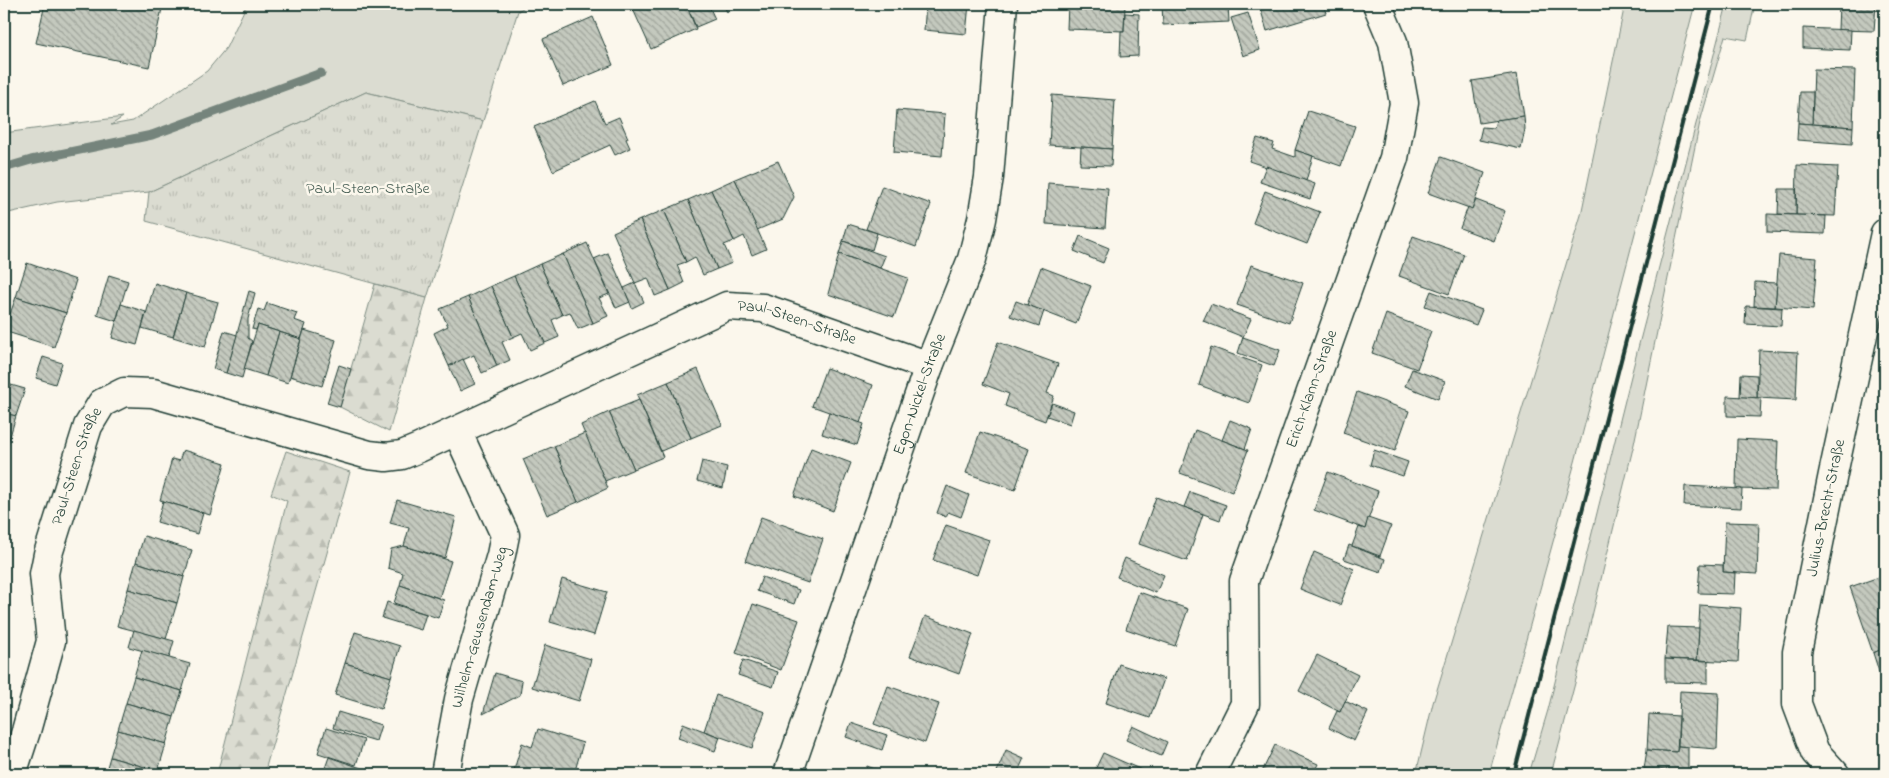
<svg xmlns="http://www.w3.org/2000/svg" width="1889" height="778" viewBox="0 0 1889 778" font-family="'Indie Flower',sans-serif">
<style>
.grass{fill:#dbdcd1;stroke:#7d8c82}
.forest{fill:url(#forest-firs);stroke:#7d8c82}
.park{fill:url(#park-tufts);stroke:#7d8c82}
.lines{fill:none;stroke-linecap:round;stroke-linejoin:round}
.stream{stroke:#74847b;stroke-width:9}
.building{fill:url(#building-back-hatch);stroke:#1f3d34}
.minor-casing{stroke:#1f3d34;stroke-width:31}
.minor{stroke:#fbf7ec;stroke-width:28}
.rail{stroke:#1f3d34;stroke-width:4}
.labels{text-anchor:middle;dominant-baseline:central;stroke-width:5;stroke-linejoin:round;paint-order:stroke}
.park-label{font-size:16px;fill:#455d53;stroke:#fbf7ec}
.street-label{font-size:16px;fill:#1f3d34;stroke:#fbf7ec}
</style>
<defs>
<pattern id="forest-firs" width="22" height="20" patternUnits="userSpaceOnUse" patternTransform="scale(1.25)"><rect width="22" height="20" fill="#dbdcd1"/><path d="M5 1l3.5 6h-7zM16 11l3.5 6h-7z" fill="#bcbeb4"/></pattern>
<pattern id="park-tufts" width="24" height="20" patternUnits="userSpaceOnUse" patternTransform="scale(1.25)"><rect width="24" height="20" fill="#dbdcd1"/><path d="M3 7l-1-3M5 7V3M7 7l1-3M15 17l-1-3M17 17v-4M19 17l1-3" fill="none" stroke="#bcbeb4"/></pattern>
<pattern id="building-back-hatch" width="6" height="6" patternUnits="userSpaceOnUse" patternTransform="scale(1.25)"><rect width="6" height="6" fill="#c4c9be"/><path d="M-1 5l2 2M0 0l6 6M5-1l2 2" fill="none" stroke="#9fa49b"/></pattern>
</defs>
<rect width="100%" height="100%" fill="#fbf7ec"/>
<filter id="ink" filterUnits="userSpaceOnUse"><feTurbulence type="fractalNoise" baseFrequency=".02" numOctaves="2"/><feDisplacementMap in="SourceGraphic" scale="10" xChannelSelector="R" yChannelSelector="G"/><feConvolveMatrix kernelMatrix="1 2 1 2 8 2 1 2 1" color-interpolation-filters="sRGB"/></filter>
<g filter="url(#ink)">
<g class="grass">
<path d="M 247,4 L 529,4 L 518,11 L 483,121 L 366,92 L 149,192 L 57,202 L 4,214 L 4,133 L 123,117 L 111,125 L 133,121 L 207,71 L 226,48 Z"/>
<path d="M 1625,4 L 1695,4 L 1575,462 L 1489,774 L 1416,774 L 1433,703 L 1581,215 Z"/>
<path d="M 1727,4 L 1755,4 L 1747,40 L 1725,36 L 1700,122 L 1634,444 L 1584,649 L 1551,774 L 1529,774 L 1548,710 L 1636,356 Z"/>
</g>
<g class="forest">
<path d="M 375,284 L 427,298 L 389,432 L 340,407 Z"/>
<path d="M 286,451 L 350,472 L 264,774 L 217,774 L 287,501 L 271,494 Z"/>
</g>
<path class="park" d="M 366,92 L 483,121 L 427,298 L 146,221 L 149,192 Z"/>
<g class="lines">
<path class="stream" d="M 4,168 L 31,160 L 152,135 L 321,73"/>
</g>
<g class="building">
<path d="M 45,4 L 163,4 L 149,67 L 36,43 Z"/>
<path d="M 640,4 L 686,4 L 696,29 L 651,49 L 632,7 Z"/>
<path d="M 686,4 L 708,4 L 715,19 L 696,27 Z"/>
<path d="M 723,4 L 745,4 L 727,12 Z"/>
<path d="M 926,4 L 969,4 L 966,34 L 924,30 Z"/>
<path d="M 1068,4 L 1125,4 L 1124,31 L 1067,29 Z"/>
<path d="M 1162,4 L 1228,4 L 1229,22 L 1163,25 Z"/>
<path d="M 1259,4 L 1323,4 L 1326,13 L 1267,31 Z"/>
<path d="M 1839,4 L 1876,4 L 1874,31 L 1838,30 Z"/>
<path d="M 1125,13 L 1139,14 L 1138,56 L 1120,57 L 1121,31 L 1124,31 Z"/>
<path d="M 1248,13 L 1260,50 L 1243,56 L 1231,18 Z"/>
<path d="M 593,17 L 613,65 L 563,86 L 543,39 Z"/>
<path d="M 1803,28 L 1851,30 L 1850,50 L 1803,48 Z"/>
<path d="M 1814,69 L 1855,70 L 1853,127 L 1812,124 Z"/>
<path d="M 1517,74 L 1524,116 L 1479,123 L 1472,81 Z"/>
<path d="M 1800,92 L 1813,92 L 1812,124 L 1798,123 Z"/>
<path d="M 1052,95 L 1115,100 L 1112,149 L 1049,145 Z"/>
<path d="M 595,101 L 605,123 L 619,117 L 628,138 L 626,139 L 630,148 L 615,155 L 610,145 L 553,171 L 534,127 Z"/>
<path d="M 897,110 L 945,114 L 942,156 L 894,152 Z"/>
<path d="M 1308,111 L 1355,126 L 1341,166 L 1295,150 Z"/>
<path d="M 1524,116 L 1525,129 L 1521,149 L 1479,140 L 1482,127 L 1494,128 L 1496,120 Z"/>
<path d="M 1798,123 L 1853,127 L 1852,144 L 1797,140 Z"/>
<path d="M 1257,138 L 1274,143 L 1272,149 L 1295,157 L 1295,150 L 1313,156 L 1306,181 L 1249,161 Z"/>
<path d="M 1081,147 L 1112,149 L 1111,166 L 1080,165 Z"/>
<path d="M 1441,157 L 1485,173 L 1472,209 L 1428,193 Z"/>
<path d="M 778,161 L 794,197 L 783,219 L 757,230 L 735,179 Z"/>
<path d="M 1797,165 L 1838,167 L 1835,216 L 1796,215 Z"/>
<path d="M 1266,166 L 1315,184 L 1310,199 L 1260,182 Z"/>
<path d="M 735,179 L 766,249 L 752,255 L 744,236 L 734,241 L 711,190 Z"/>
<path d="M 1048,183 L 1108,188 L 1105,228 L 1046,224 Z"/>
<path d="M 882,186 L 931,204 L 916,247 L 866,229 Z"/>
<path d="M 1779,189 L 1796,189 L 1796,215 L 1778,214 Z"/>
<path d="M 711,190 L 734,241 L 724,245 L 732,263 L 717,269 L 688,200 Z"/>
<path d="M 1265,191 L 1320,212 L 1307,244 L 1253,223 Z"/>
<path d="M 688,200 L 717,269 L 703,275 L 695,257 L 686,262 L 664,210 Z"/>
<path d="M 1476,200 L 1505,211 L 1494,241 L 1460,228 L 1468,207 L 1472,209 Z"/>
<path d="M 664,210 L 686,262 L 677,265 L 684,283 L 670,290 L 640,220 Z"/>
<path d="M 1767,214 L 1826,216 L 1825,234 L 1767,232 Z"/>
<path d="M 640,220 L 670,290 L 655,296 L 648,278 L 635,283 L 613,232 Z"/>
<path d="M 848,224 L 877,233 L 872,250 L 843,241 Z"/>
<path d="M 1080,236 L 1109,248 L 1103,263 L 1074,251 Z"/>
<path d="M 1413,236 L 1464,254 L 1449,294 L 1399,276 Z"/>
<path d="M 843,241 L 885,256 L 880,268 L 839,254 Z"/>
<path d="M 587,243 L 609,294 L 599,298 L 608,316 L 593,323 L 563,254 Z"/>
<path d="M 608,253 L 630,302 L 616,308 L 594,259 Z"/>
<path d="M 563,254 L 593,323 L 578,329 L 570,312 L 562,315 L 540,264 Z"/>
<path d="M 839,254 L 908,278 L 894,317 L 828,294 Z"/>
<path d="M 1779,255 L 1817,258 L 1813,310 L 1775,307 Z"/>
<path d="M 27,263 L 76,280 L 66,313 L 16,297 Z"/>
<path d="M 540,264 L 562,315 L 552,320 L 559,337 L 545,343 L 514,276 Z"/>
<path d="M 1251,265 L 1303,283 L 1289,323 L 1237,305 Z"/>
<path d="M 1041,267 L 1091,286 L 1076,324 L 1027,305 Z"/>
<path d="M 109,275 L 128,281 L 116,321 L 97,315 Z"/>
<path d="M 514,276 L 545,343 L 530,350 L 522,333 L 513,337 L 491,286 Z"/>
<path d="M 1755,282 L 1777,283 L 1775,307 L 1754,306 Z"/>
<path d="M 155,283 L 186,293 L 173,337 L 142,328 Z"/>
<path d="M 635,283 L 644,302 L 632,308 L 624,288 Z"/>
<path d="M 491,286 L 513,337 L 502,342 L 510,360 L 497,366 L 468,297 Z"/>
<path d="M 249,291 L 255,293 L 248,319 L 248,338 L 252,341 L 242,378 L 226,373 Z"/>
<path d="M 1431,291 L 1482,310 L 1476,325 L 1425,306 Z"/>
<path d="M 186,293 L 218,302 L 205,347 L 173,337 Z"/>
<path d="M 16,297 L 66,313 L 54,347 L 4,331 Z"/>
<path d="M 468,297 L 497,366 L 482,373 L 474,355 L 449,366 L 434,333 L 448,326 L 440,309 Z"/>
<path d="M 1016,301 L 1044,311 L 1039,326 L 1010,316 Z"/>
<path d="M 267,303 L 297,313 L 294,320 L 306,324 L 301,339 L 258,325 L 256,330 L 252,329 L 258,309 L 264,311 Z"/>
<path d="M 121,304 L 146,312 L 137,345 L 112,338 Z"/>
<path d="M 1211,304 L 1251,319 L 1243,337 L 1203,321 Z"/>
<path d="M 1746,306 L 1782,308 L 1781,326 L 1745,324 Z"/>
<path d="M 1386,314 L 1431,331 L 1417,369 L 1372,353 Z"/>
<path d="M 258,325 L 279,332 L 266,376 L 244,369 Z"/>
<path d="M 304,330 L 336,340 L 322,386 L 290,376 Z"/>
<path d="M 224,331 L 237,335 L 226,373 L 213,369 Z"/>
<path d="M 279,332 L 301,339 L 288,383 L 266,376 Z"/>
<path d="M 1243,337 L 1280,350 L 1274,366 L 1238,353 Z"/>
<path d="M 998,342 L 1058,364 L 1047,393 L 1054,396 L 1045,421 L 1005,406 L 1009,394 L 983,384 Z"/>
<path d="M 1211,347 L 1262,365 L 1249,403 L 1199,385 Z"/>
<path d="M 1759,350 L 1798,352 L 1796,400 L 1757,398 Z"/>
<path d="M 43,357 L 62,363 L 55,384 L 36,378 Z"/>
<path d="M 463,359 L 475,384 L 460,391 L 449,366 Z"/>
<path d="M 339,365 L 351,369 L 340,407 L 327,403 Z"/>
<path d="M 826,368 L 873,385 L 860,423 L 812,406 Z"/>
<path d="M 698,369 L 722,425 L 691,438 L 668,382 Z"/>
<path d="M 1412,369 L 1445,381 L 1438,399 L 1405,386 Z"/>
<path d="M 1741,374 L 1757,375 L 1757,398 L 1740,397 Z"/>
<path d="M 668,382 L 691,438 L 661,451 L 637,395 Z"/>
<path d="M 4,383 L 25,389 L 16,416 L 4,413 Z"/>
<path d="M 1357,392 L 1409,411 L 1395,451 L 1343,433 Z"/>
<path d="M 1727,396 L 1761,398 L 1760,417 L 1727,416 Z"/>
<path d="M 639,400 L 663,457 L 634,469 L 609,412 Z"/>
<path d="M 1052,403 L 1074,411 L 1070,424 L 1047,416 Z"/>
<path d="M 609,412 L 634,469 L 605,481 L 581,425 Z"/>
<path d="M 829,412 L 864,424 L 857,445 L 822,434 Z"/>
<path d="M 4,413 L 16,416 L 8,443 L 4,442 Z"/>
<path d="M 1230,420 L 1252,429 L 1245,449 L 1222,440 Z"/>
<path d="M 1195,430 L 1248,450 L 1232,492 L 1180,473 Z"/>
<path d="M 980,432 L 1029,449 L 1015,490 L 966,473 Z"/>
<path d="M 585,433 L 608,488 L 578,502 L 554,446 Z"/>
<path d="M 1737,439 L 1778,441 L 1776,490 L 1736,489 Z"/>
<path d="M 4,442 L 8,443 L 4,457 Z"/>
<path d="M 554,446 L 578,502 L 547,515 L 523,459 Z"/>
<path d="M 811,448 L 851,463 L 833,511 L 794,496 Z"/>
<path d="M 183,450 L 225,463 L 210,515 L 160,500 L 172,459 L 179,461 Z"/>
<path d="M 1374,450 L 1408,462 L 1403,476 L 1370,465 Z"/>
<path d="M 702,461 L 727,467 L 723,488 L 697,481 Z"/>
<path d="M 1328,472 L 1378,491 L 1365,529 L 1314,510 Z"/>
<path d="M 947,486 L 969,495 L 961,517 L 948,512 L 946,517 L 937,513 Z"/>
<path d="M 1685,486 L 1742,489 L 1741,508 L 1684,505 Z"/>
<path d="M 1190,492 L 1226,505 L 1220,520 L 1184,507 Z"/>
<path d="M 1156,497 L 1203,514 L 1187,561 L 1139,544 Z"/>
<path d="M 397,500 L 456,517 L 445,558 L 404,546 L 409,528 L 390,523 Z"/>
<path d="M 163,501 L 203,513 L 197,534 L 157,522 Z"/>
<path d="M 761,517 L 823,539 L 808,583 L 745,561 Z"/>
<path d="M 1368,518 L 1391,526 L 1380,556 L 1352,546 L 1359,527 L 1365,529 Z"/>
<path d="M 1725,522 L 1759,523 L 1757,574 L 1723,572 Z"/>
<path d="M 946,525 L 989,540 L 977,575 L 933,560 Z"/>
<path d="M 144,536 L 192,550 L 184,577 L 136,562 Z"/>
<path d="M 1349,545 L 1385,559 L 1381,572 L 1344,559 Z"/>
<path d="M 404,546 L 451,561 L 439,598 L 400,585 L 403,573 L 388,568 L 391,549 Z"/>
<path d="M 1314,552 L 1354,569 L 1340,605 L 1300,589 Z"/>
<path d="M 1125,558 L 1164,575 L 1156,593 L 1117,577 Z"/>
<path d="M 136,562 L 184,577 L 177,603 L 128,589 Z"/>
<path d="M 1700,564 L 1723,565 L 1723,572 L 1735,573 L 1734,594 L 1698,593 Z"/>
<path d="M 1885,575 L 1885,648 L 1873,653 L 1850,587 Z"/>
<path d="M 762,577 L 799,590 L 794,604 L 757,591 Z"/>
<path d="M 562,579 L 607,592 L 594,635 L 550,622 Z"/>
<path d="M 400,585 L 444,600 L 438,618 L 394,603 Z"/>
<path d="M 128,589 L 177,603 L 166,639 L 117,626 Z"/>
<path d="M 1139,592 L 1188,609 L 1175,646 L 1126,629 Z"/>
<path d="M 387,602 L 426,614 L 421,630 L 382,618 Z"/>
<path d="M 753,604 L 799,620 L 781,670 L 736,653 Z"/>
<path d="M 1700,605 L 1741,608 L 1738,662 L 1697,660 Z"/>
<path d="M 925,616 L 973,634 L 959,674 L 910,656 Z"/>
<path d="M 1668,627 L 1699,628 L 1697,660 L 1665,659 Z"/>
<path d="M 134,630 L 174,641 L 169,658 L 129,647 Z"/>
<path d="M 355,632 L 400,646 L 391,677 L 345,663 Z"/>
<path d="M 545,645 L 591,659 L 579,701 L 532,687 Z"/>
<path d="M 1885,648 L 1885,690 L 1873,653 Z"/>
<path d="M 142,650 L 190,664 L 182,691 L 134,677 Z"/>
<path d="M 1317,655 L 1358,675 L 1340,712 L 1299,691 Z"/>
<path d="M 1665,659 L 1708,661 L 1708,683 L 1665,682 Z"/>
<path d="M 743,660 L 778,672 L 773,687 L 738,675 Z"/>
<path d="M 345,663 L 391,677 L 381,709 L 335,695 Z"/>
<path d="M 1119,664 L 1164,679 L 1150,718 L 1106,703 Z"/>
<path d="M 495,673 L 522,681 L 520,695 L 483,714 Z"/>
<path d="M 134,677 L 182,691 L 174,717 L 126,703 Z"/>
<path d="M 888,686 L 939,704 L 925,743 L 874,724 Z"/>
<path d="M 1680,691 L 1719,693 L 1717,749 L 1678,746 Z"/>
<path d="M 716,695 L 765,712 L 752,748 L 704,731 Z"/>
<path d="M 1345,701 L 1368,712 L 1354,741 L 1329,728 L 1337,711 L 1340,712 Z"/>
<path d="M 126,703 L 174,717 L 166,744 L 118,730 Z"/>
<path d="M 338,712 L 381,725 L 376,741 L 333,728 Z"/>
<path d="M 1649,714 L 1679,716 L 1677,752 L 1647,750 Z"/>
<path d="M 683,723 L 720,737 L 715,751 L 678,738 Z"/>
<path d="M 851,723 L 887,735 L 882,750 L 846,737 Z"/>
<path d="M 1133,726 L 1167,742 L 1161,756 L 1126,740 Z"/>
<path d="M 326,728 L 364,740 L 356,765 L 318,753 Z"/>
<path d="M 538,729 L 583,743 L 574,774 L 525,774 L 514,770 L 522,743 L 532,747 Z"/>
<path d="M 118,730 L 166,744 L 158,771 L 110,757 Z"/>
<path d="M 1275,745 L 1318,764 L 1313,774 L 1261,774 Z"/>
<path d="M 1678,746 L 1688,747 L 1688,771 L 1644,769 L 1647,750 L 1677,752 Z"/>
<path d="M 1006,750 L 1024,758 L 1017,774 L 996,774 Z"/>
<path d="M 1103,753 L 1151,774 L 1093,774 Z"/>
<path d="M 110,757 L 158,771 L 157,774 L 105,774 Z"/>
<path d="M 329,757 L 367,770 L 366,774 L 323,774 Z"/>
<path d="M 867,766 L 888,774 L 864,774 Z"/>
<path d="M 514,770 L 525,774 L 512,774 Z"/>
</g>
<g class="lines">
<g class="minor-casing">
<g id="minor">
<path id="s1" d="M 12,774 L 26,731 L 51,641 L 44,574 L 48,554 L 88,426 L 102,403 L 124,392 L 153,393 L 369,455 L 386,457 L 402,455 L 419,448 L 727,306 L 763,308 L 929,366"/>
<path id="s2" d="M 445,774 L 459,699 L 501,555 L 505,535 L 457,431"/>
<path id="s3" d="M 788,774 L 929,366 L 972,259 L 982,219 L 989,177 L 1003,4"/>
<path id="s4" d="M 1210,774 L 1245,704 L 1244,581 L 1394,158 L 1404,103 L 1393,42 L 1377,4"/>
<path id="s5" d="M 1835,774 L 1815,752 L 1797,704 L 1797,652 L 1833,474 L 1885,233"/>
</g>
</g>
<use href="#minor" class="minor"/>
<path class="rail" d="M 1514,774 L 1713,4"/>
</g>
</g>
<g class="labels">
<g class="park-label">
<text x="368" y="189">Paul-Steen-Straße</text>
</g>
<g class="street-label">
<text stroke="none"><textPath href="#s1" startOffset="1129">Paul-Steen-Straße</textPath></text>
<text stroke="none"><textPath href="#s4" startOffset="405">Erich-Klann-Straße</textPath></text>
<text stroke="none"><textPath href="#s3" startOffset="402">Egon-Nickel-Straße</textPath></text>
<text stroke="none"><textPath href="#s1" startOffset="319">Paul-Steen-Straße</textPath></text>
<text stroke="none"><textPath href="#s5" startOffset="280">Julius-Brecht-Straße</textPath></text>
<text stroke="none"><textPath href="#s2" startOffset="151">Wilhelm-Geusendam-Weg</textPath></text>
</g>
</g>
<rect width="1889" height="778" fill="none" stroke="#fbf7ec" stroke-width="20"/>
<rect x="10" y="10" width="1869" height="758" fill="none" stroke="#1f3d34" stroke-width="2" filter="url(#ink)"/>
</svg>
